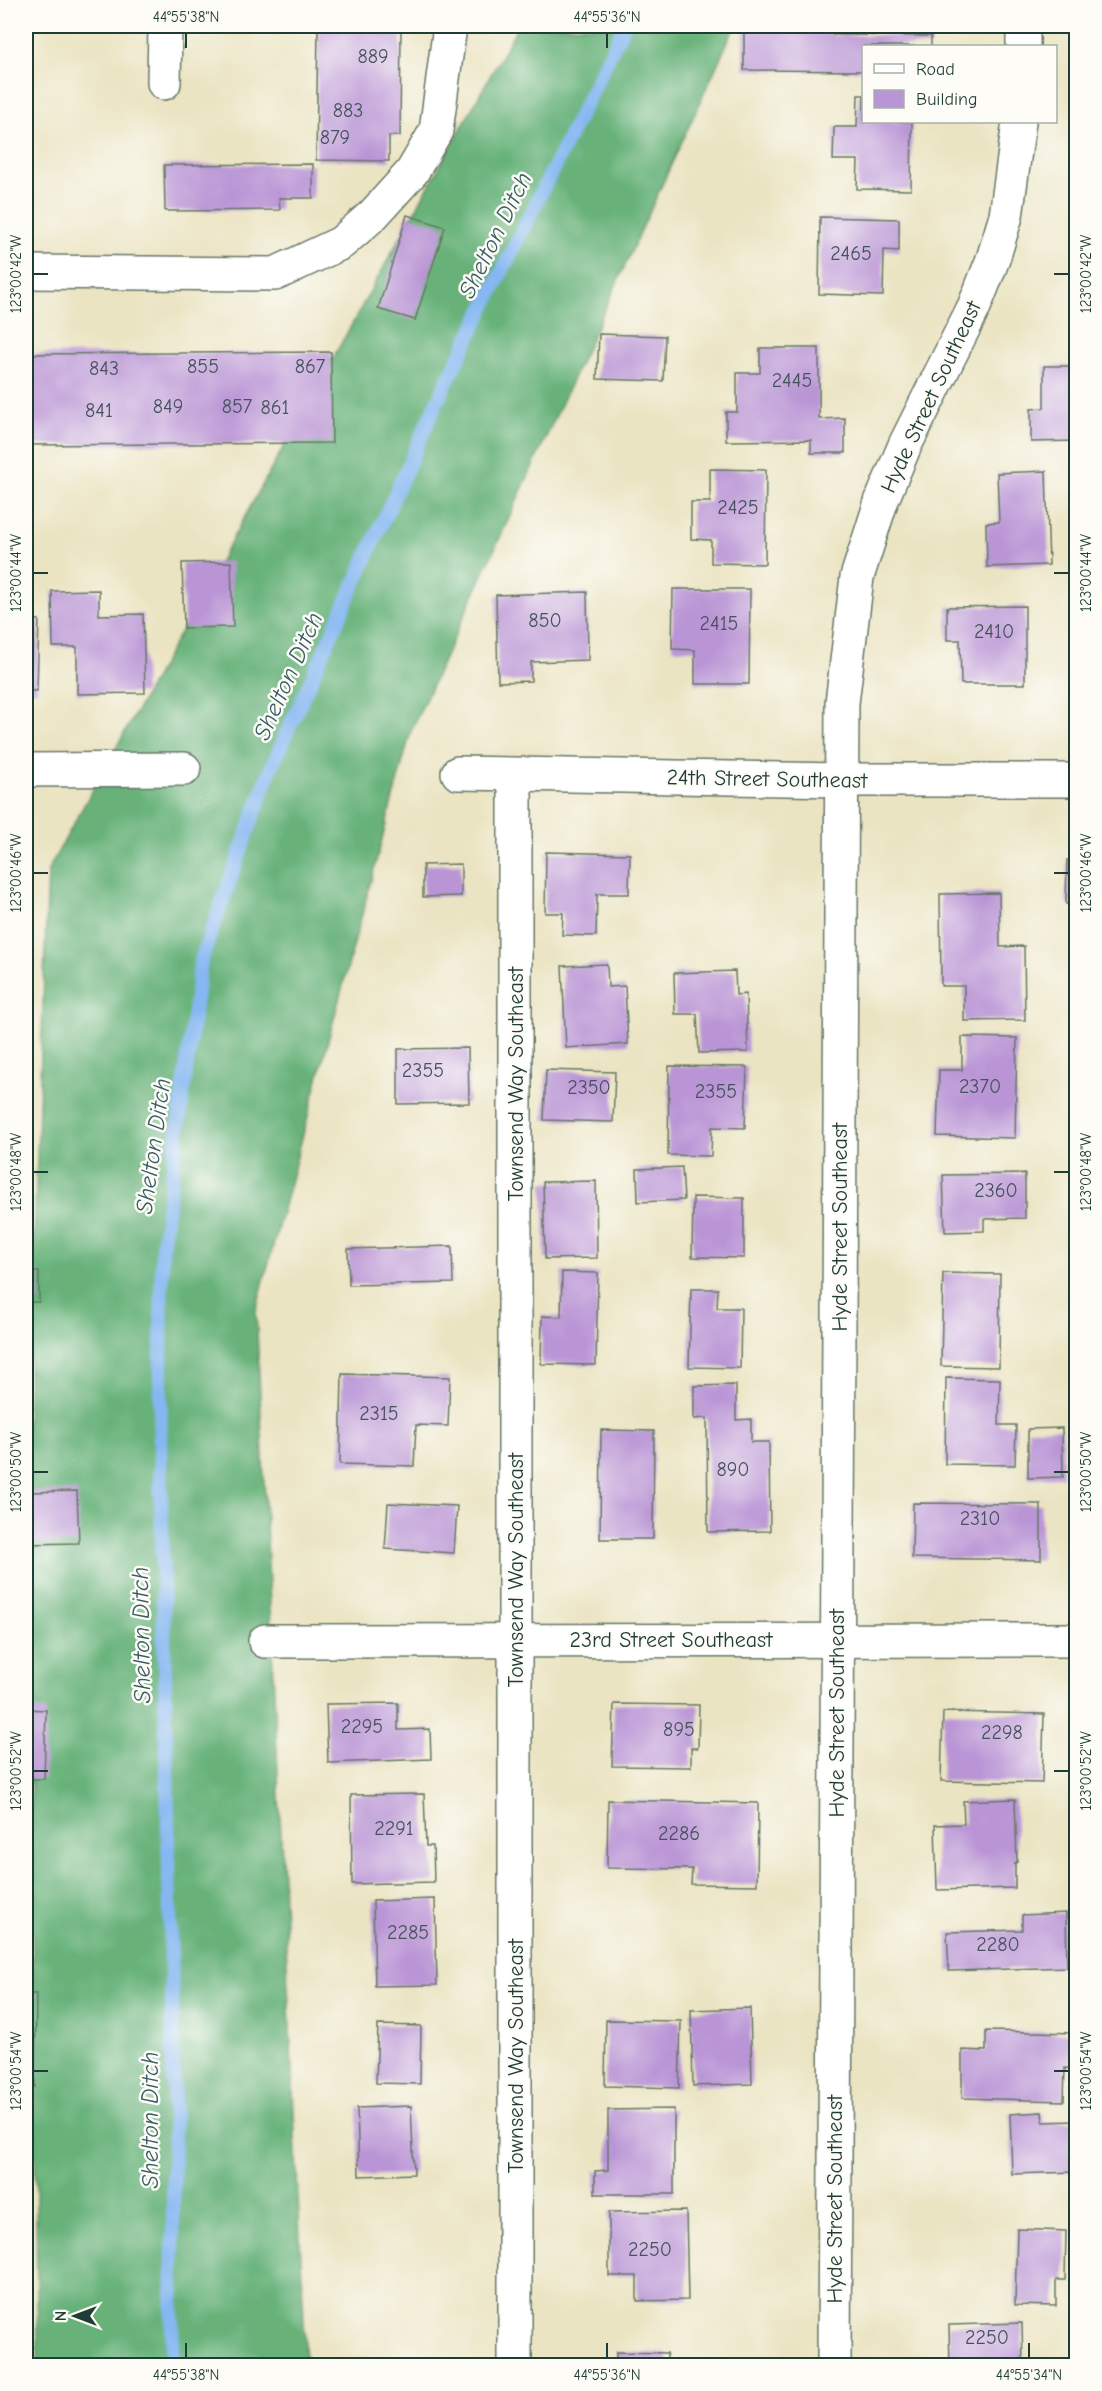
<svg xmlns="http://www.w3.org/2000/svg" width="1102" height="2391" viewBox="0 0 1102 2391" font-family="'Comic Neue',sans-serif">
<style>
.forest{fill:#68b27a;stroke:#447857;stroke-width:1.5}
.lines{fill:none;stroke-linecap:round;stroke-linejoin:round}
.stream{stroke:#86b7f2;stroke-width:14}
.building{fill:#ba95d6}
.minor-casing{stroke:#676;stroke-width:36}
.minor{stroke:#fff;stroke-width:33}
.ticks{fill:none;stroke:#1f3d34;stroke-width:2}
.labels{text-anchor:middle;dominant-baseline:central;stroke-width:5;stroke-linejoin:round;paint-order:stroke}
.number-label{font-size:20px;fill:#46535c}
.street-label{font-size:22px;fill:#1f3d34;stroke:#fdfcf7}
.water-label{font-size:24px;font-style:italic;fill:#395c64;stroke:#fdfcf7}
.neatline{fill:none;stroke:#1f3d34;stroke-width:2}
.ticks-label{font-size:15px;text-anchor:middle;fill:#1f3d34}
</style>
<rect width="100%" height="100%" fill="#fdfcf7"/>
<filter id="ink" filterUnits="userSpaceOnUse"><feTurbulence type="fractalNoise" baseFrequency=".0167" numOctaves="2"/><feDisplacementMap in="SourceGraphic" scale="12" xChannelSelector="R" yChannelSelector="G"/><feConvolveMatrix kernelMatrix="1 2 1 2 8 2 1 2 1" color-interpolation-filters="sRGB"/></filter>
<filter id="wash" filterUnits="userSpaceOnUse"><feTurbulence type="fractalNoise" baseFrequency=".008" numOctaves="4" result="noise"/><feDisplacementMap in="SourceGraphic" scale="24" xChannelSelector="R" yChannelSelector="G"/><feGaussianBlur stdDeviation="1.35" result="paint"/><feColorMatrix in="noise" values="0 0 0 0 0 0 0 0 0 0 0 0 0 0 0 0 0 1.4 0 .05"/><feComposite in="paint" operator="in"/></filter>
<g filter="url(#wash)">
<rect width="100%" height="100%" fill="#ebe4c3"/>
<path class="forest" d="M 518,26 L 735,26 L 411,731 L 256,1310 L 306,2365 L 38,2366 L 26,1445 L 48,870 Z"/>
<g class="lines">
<path class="stream" d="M 172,2366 L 174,2103 L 160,1450 L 162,1249 L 201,960 L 271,768 L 436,404 L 624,26"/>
</g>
<g id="blocks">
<g class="building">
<path d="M 318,26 L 401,26 L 400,136 L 389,136 L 389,161 L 316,160 Z"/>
<path d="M 763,26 L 833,26 L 833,35 L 931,36 L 931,46 L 864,46 L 864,71 L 744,70 L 744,27 L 763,27 Z"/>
<path d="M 858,95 L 864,95 L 864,122 L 912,122 L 911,190 L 857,189 L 858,160 L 833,160 L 834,127 L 857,127 Z"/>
<path d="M 313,164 L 313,198 L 279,198 L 280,210 L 165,211 L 164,165 Z"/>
<path d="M 407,215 L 445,227 L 415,320 L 378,309 Z"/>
<path d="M 820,217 L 899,219 L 899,251 L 884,250 L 883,296 L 819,294 Z"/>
<path d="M 599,334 L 665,336 L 663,381 L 597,379 Z"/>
<path d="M 760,348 L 819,348 L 819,419 L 845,418 L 845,453 L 811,453 L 811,440 L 726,441 L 726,412 L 737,412 L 737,373 L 760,373 Z"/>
<path d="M 331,352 L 332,443 L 26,445 L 26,354 Z"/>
<path d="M 1044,366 L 1076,366 L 1076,441 L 1031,442 L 1031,409 L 1044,408 Z"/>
<path d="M 710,469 L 766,470 L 765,564 L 711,563 L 711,540 L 691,539 L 691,502 L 710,502 Z"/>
<path d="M 1046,471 L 1049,565 L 987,567 L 986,523 L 999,522 L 997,473 Z"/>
<path d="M 231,562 L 233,627 L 184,628 L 182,563 Z"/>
<path d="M 673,589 L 750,589 L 749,684 L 695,684 L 695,650 L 672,649 Z"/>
<path d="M 99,590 L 99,615 L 143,614 L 145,693 L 77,694 L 77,647 L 53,647 L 52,591 Z"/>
<path d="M 587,592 L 588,660 L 531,662 L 531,681 L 498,682 L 496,595 Z"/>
<path d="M 1025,606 L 1025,684 L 961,684 L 960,640 L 947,640 L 947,607 Z"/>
<path d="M 26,619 L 39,620 L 37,691 L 26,691 Z"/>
<path d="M 546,852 L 630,854 L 629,894 L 597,894 L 596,936 L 562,935 L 563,913 L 545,913 Z"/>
<path d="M 1067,860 L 1076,861 L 1076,904 L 1066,904 Z"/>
<path d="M 461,864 L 461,896 L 423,897 L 423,865 Z"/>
<path d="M 999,893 L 1000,947 L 1024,946 L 1025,1020 L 964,1021 L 964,986 L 941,986 L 940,894 Z"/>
<path d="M 607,964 L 608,987 L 625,986 L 628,1044 L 566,1048 L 562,966 Z"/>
<path d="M 735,971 L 736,995 L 746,994 L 748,1052 L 699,1053 L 697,1014 L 675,1014 L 674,973 Z"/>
<path d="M 962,1037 L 1017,1038 L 1015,1138 L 937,1136 L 939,1070 L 962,1070 Z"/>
<path d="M 468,1048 L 469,1103 L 398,1104 L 398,1049 Z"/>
<path d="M 669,1066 L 747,1067 L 745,1128 L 712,1127 L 711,1156 L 668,1155 Z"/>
<path d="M 546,1070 L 615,1072 L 613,1122 L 544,1120 Z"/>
<path d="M 682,1167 L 684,1200 L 638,1202 L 637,1169 Z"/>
<path d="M 1025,1174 L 1025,1218 L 984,1219 L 984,1231 L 945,1232 L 943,1175 Z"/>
<path d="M 596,1181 L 597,1258 L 545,1259 L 543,1182 Z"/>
<path d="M 693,1197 L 744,1198 L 744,1258 L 692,1257 Z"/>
<path d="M 452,1246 L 453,1283 L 349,1285 L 348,1249 Z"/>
<rect x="26" y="1272" width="13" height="30"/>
<path d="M 562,1272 L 598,1273 L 596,1365 L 541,1364 L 542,1316 L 561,1317 Z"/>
<path d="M 943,1273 L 1000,1274 L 999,1367 L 941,1366 Z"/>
<path d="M 691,1289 L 718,1289 L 717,1308 L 741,1308 L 740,1368 L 689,1367 Z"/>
<path d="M 342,1374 L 450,1377 L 448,1426 L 416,1425 L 414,1466 L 340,1464 Z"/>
<path d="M 946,1378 L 1000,1379 L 999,1425 L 1016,1425 L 1015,1465 L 945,1464 Z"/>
<path d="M 736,1385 L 736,1420 L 751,1419 L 751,1442 L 769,1442 L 770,1531 L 708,1532 L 707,1418 L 694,1419 L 694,1386 Z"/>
<path d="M 1062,1428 L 1063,1477 L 1028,1478 L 1028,1429 Z"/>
<path d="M 601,1430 L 654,1431 L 653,1539 L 600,1539 Z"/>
<path d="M 77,1491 L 79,1543 L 26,1544 L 26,1492 Z"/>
<path d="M 388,1503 L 457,1506 L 454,1553 L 385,1549 Z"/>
<path d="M 913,1503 L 1041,1504 L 1041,1560 L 912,1558 Z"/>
<path d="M 398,1703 L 398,1730 L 430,1729 L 431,1759 L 328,1763 L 326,1704 Z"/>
<path d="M 614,1704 L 699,1705 L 698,1748 L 691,1748 L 691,1767 L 612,1766 Z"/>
<path d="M 26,1709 L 46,1710 L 44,1779 L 26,1779 Z"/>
<path d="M 943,1712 L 1044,1714 L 1042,1783 L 941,1781 Z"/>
<path d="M 424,1794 L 426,1846 L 433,1846 L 434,1882 L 352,1884 L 351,1795 Z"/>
<path d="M 1015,1799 L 1017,1862 L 1015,1863 L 1015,1888 L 937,1890 L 935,1825 L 964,1824 L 963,1801 Z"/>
<path d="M 608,1800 L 758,1803 L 757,1885 L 691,1884 L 692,1869 L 607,1868 Z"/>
<path d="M 435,1899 L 437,1985 L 375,1986 L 373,1901 Z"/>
<path d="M 1066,1913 L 1067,1967 L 949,1971 L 947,1932 L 1022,1930 L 1022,1915 Z"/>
<path d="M 26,1994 L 36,1994 L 35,2087 L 26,2086 Z"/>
<path d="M 750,2008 L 752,2084 L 693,2086 L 691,2010 Z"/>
<path d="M 606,2020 L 681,2021 L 679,2088 L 605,2086 Z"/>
<path d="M 378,2025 L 421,2026 L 420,2084 L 376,2083 Z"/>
<path d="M 986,2031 L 1076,2033 L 1076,2069 L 1065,2068 L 1064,2101 L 962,2098 L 962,2050 L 986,2051 Z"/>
<path d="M 411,2106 L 414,2174 L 359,2176 L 357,2108 Z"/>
<path d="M 674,2109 L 674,2194 L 595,2194 L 595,2171 L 608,2170 L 608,2110 Z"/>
<path d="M 1042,2112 L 1043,2122 L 1076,2121 L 1076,2172 L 1012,2174 L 1010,2114 Z"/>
<path d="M 686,2211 L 688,2300 L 637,2301 L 637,2276 L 609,2276 L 609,2212 Z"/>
<path d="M 1017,2229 L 1066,2231 L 1065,2280 L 1056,2280 L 1056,2306 L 1015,2305 Z"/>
<path d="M 1022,2323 L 1023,2366 L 950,2366 L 949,2325 Z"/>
<path d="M 616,2352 L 667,2353 L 667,2366 L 616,2366 Z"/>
<path d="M 752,2362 L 752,2366 L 701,2366 L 700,2363 Z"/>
</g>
</g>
</g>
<g filter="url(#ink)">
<use href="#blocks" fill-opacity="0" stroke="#676" stroke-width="1.5"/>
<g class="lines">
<g class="minor-casing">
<g id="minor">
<path d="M 1023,46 L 1023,26"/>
<path d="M 164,83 L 165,26"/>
<path d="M 26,272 L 275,274 L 341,243 L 373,215 L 412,172 L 436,131 L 450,26"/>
<path d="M 26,770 L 184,769"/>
<path d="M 458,773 L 842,780 L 1076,780"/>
<path d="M 515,775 L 515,2366"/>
<path d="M 265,1641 L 1076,1640"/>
<path d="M 834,2366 L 842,703 L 857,577 L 881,502 L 905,445 L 974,307 L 993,259 L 1006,216 L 1019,122"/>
</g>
</g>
<use href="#minor" class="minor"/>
</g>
</g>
<path class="ticks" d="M 186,33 L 186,48M 607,33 L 607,48M 33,274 L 48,274M 1054,274 L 1069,274M 33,573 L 48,573M 1054,573 L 1069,573M 33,873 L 48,873M 1054,873 L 1069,873M 33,1172 L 48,1172M 1054,1172 L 1069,1172M 33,1472 L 48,1472M 1054,1472 L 1069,1472M 33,1771 L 48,1771M 1054,1771 L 1069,1771M 33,2071 L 48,2071M 1054,2071 L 1069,2071M 186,2343 L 186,2358M 607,2343 L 607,2358M 1029,2343 L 1029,2358"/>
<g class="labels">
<g class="number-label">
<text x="373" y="56">889</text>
<text x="348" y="110">883</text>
<text x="335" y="137">879</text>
<text x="851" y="253">2465</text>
<text x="203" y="366">855</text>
<text x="310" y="366">867</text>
<text x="104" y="368">843</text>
<text x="792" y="380">2445</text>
<text x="168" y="406">849</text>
<text x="237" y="406">857</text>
<text x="275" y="407">861</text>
<text x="99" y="410">841</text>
<text x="738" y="507">2425</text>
<text x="545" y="620">850</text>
<text x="719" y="623">2415</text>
<text x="994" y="631">2410</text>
<text x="423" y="1070">2355</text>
<text x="980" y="1086">2370</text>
<text x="589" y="1087">2350</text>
<text x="716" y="1091">2355</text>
<text x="996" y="1190">2360</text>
<text x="379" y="1413">2315</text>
<text x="733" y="1469">890</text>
<text x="980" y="1518">2310</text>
<text x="362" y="1726">2295</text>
<text x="679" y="1729">895</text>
<text x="1002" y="1732">2298</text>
<text x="394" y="1828">2291</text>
<text x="679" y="1833">2286</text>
<text x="408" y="1932">2285</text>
<text x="998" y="1944">2280</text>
<text x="650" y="2249">2250</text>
<text x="987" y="2337">2250</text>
</g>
<g class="street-label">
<text transform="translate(931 397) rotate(-65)">Hyde Street Southeast</text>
<text transform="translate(767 779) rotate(1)">24th Street Southeast</text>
<text transform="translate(516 1084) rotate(-90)">Townsend Way Southeast</text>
<text transform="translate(840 1227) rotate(-90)">Hyde Street Southeast</text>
<text transform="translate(516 1570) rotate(-90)">Townsend Way Southeast</text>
<text x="671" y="1640">23rd Street Southeast</text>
<text transform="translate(837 1713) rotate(-90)">Hyde Street Southeast</text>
<text transform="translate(516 2056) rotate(-90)">Townsend Way Southeast</text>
<text transform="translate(835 2199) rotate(-90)">Hyde Street Southeast</text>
</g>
<g class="water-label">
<text transform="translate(495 235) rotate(-64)">Shelton Ditch</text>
<text transform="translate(288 676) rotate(-66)">Shelton Ditch</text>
<text transform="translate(153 1146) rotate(-82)">Shelton Ditch</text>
<text transform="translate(141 1635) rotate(-91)">Shelton Ditch</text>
<text transform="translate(150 2120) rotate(-90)">Shelton Ditch</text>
</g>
</g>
<rect width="1102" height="2391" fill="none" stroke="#fdfcf7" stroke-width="66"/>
<rect x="862" y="45" width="195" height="78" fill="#fdfcf7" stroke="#a4b0a9" stroke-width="1.5"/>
<rect x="874" y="64" width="30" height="9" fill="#ffffff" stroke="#a4b0a9" stroke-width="1.5"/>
<text x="916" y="75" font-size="18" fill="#1f3d34">Road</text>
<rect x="874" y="90" width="30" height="18" fill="#ba95d6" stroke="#a4b0a9" stroke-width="1.5"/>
<text x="916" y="105" font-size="18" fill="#1f3d34">Building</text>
<g transform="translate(75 2316) rotate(270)" stroke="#fdfcf7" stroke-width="4.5" paint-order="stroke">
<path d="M0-4.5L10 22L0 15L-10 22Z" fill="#1f3d34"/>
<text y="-9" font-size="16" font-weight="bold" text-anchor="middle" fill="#1f3d34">N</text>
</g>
<rect x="33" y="33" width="1036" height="2325" class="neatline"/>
<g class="ticks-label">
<text x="186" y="22">44°55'38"N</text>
<text x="607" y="22">44°55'36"N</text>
<text transform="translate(1086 274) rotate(-90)" y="5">123°00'42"W</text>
<text transform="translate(16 274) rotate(-90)" y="5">123°00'42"W</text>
<text transform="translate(1086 573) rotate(-90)" y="5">123°00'44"W</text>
<text transform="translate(16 573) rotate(-90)" y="5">123°00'44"W</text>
<text transform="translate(1086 873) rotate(-90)" y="5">123°00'46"W</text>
<text transform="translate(16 873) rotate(-90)" y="5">123°00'46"W</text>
<text transform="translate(1086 1172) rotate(-90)" y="5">123°00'48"W</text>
<text transform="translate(16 1172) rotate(-90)" y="5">123°00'48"W</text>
<text transform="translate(1086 1472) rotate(-90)" y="5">123°00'50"W</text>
<text transform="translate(16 1472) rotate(-90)" y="5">123°00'50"W</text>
<text transform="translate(16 1771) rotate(-90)" y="5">123°00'52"W</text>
<text transform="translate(1086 1771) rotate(-90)" y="5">123°00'52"W</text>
<text transform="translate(16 2071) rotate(-90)" y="5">123°00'54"W</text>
<text transform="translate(1086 2071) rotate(-90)" y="5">123°00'54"W</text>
<text x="186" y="2380">44°55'38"N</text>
<text x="607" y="2380">44°55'36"N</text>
<text x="1029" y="2380">44°55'34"N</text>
</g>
</svg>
